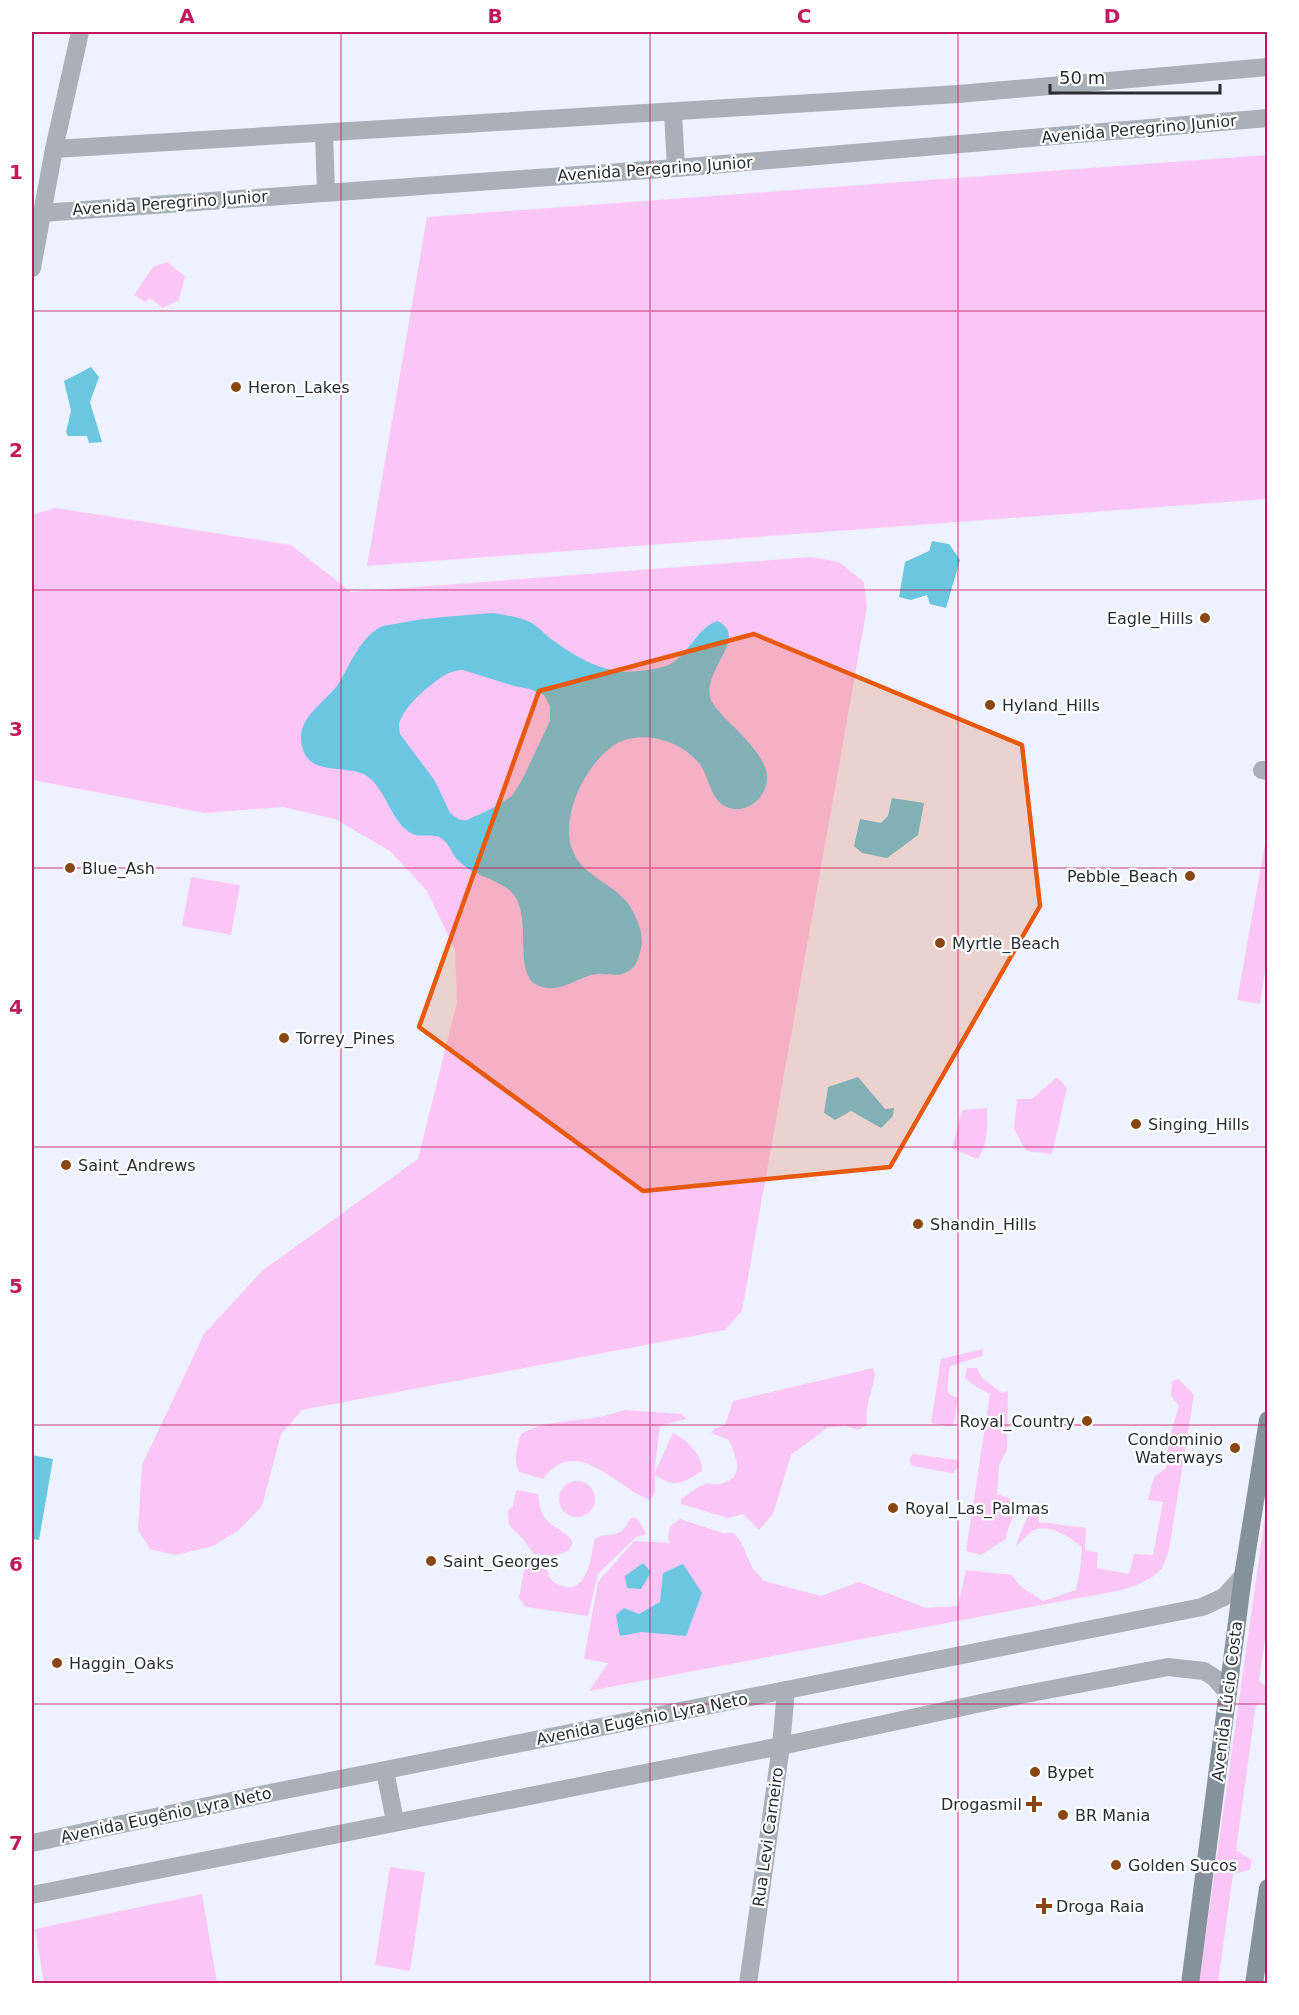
<svg xmlns="http://www.w3.org/2000/svg" width="1299" height="2015" viewBox="0 0 1299 2015" font-family="'DejaVu Sans',sans-serif">
<style>
.green{fill:#fac6f5}
.water{fill:#6bc6e0;fill-rule:evenodd}
.lines{fill:none;stroke-linecap:round;stroke-linejoin:round}
.minor{stroke:#a9b0b8;stroke-width:18}
.tertiary{stroke:#a9b0b8;stroke-width:18}
.secondary{stroke:#85919b;stroke-width:18}
.marked{fill:#e8590c;fill-opacity:0.2;stroke:#e8590c;stroke-width:4.5;stroke-linejoin:round}
.grid{fill:none;stroke:#c2185b;stroke-width:1.5;stroke-opacity:0.55}
.poi-dot{fill:#894716;stroke:#fff;stroke-width:2}
.labels{text-anchor:middle;dominant-baseline:central;stroke-width:4.5;stroke-linejoin:round;paint-order:stroke}
.street-label{font-size:16px;fill:#2a2c34;stroke:#fff}
.poi-label{font-size:16px;fill:#2a2c34;stroke:#fff;text-anchor:start}
.neatline{fill:none;stroke:#c2185b;stroke-width:2}
.grid-label{font-size:20px;text-anchor:middle;font-weight:bold;fill:#c2185b}
</style>
<rect width="100%" height="100%" fill="#eef1ff"/>
<g class="green">
<path d="M 1267,155 L 1267,499 L 367,566 L 427,217 Z"/>
<path d="M 167,262 L 185,276 L 179,300 L 163,308 L 150,298 L 145,302 L 134,295 L 153,267 Z"/>
<path d="M 56,508 L 291,545 L 351,592 L 811,557 L 839,562 L 864,582 L 867,608 L 742,1311 L 725,1330 L 302,1410 L 281,1434 L 262,1506 L 239,1530 L 213,1546 L 175,1555 L 150,1549 L 138,1530 L 142,1465 L 204,1334 L 263,1270 L 418,1159 L 457,1002 L 455,950 L 427,891 L 390,851 L 335,819 L 283,807 L 205,813 L 32,780 L 32,519 L 34,514 Z"/>
<path d="M 1267,833 L 1267,959 L 1260,1004 L 1237,1000 Z"/>
<path d="M 191,877 L 240,885 L 231,935 L 182,926 Z"/>
<path d="M 1057,1077 L 1067,1088 L 1052,1154 L 1026,1151 L 1014,1129 L 1017,1099 L 1032,1099 Z"/>
<path d="M 987,1108 C 987,1127 989,1142 978,1159 L 952,1149 L 962,1110 Z"/>
<path d="M 983,1349 L 982,1356 L 950,1366 L 947,1389 L 949,1394 L 958,1398 L 954,1423 L 950,1426 L 931,1423 L 941,1359 Z"/>
<path d="M 873,1368 L 875,1374 C 872,1394 865,1403 867,1425 L 858,1430 L 845,1426 L 827,1428 L 791,1455 L 773,1514 L 759,1530 L 743,1514 L 728,1518 L 681,1504 L 681,1499 C 688,1495 697,1487 705,1484 C 709,1483 714,1485 719,1484 C 747,1479 736,1457 729,1440 L 711,1433 L 714,1429 L 725,1425 L 733,1401 Z"/>
<path d="M 967,1368 L 977,1368 L 982,1378 L 1002,1393 L 1008,1391 L 1007,1450 L 999,1465 L 997,1494 L 1009,1498 C 1019,1521 1007,1521 1006,1539 L 981,1555 L 966,1551 L 990,1394 L 972,1384 L 965,1378 Z"/>
<path d="M 1179,1379 L 1194,1395 L 1169,1550 C 1167,1555 1165,1563 1162,1568 C 1145,1590 1098,1594 1073,1599 L 589,1691 L 608,1663 L 584,1659 L 598,1582 L 634,1541 L 670,1543 L 668,1539 L 670,1526 L 680,1519 L 723,1533 L 734,1533 L 741,1542 L 753,1569 L 764,1581 L 821,1596 L 859,1582 L 926,1608 L 958,1606 L 966,1570 L 1012,1575 L 1019,1585 L 1043,1601 L 1076,1590 L 1080,1571 L 1082,1547 C 1069,1537 1046,1520 1030,1533 C 1025,1537 1021,1542 1016,1546 C 1017,1540 1029,1515 1032,1506 L 1035,1504 L 1039,1522 L 1086,1528 L 1085,1550 L 1098,1553 L 1097,1568 L 1129,1574 L 1134,1554 L 1153,1555 L 1163,1502 L 1148,1500 L 1154,1477 L 1166,1468 L 1168,1442 L 1179,1406 L 1171,1395 L 1172,1381 Z"/>
<path d="M 625,1410 L 682,1414 L 686,1419 L 660,1426 L 654,1474 L 673,1433 C 687,1439 703,1456 702,1471 C 682,1483 676,1489 655,1475 L 655,1492 L 650,1500 C 617,1489 576,1433 543,1479 L 519,1472 C 513,1459 517,1447 521,1434 C 543,1421 567,1422 592,1418 C 603,1417 614,1413 625,1410 Z"/>
<path d="M 913,1454 L 957,1460 L 959,1466 L 953,1473 L 912,1466 L 909,1460 Z"/>
<circle cx="577" cy="1499" r="18"/>
<path d="M 516,1490 L 538,1494 C 539,1502 540,1510 544,1517 C 552,1528 568,1531 573,1543 L 568,1551 L 553,1556 L 534,1554 L 523,1539 L 509,1525 L 508,1511 L 513,1506 Z"/>
<path d="M 1267,1502 L 1267,1625 L 1259,1681 L 1267,1687 L 1267,1702 L 1256,1705 L 1236,1850 L 1252,1860 L 1250,1870 L 1233,1874 L 1218,1983 L 1199,1983 Z"/>
<path d="M 633,1517 L 639,1520 L 646,1534 L 636,1537 L 598,1574 L 588,1616 L 526,1607 L 519,1598 L 525,1566 C 531,1563 542,1564 547,1570 C 552,1577 545,1571 550,1578 C 553,1583 561,1586 566,1587 C 589,1590 591,1554 595,1539 C 603,1533 612,1537 620,1532 C 627,1528 627,1521 633,1517 Z"/>
<path d="M 390,1867 L 425,1872 L 410,1971 L 375,1965 Z"/>
<path d="M 202,1894 L 217,1983 L 44,1983 L 35,1929 Z"/>
</g>
<g class="water">
<path d="M 91,367 L 99,377 L 90,402 L 102,442 L 89,443 L 87,436 L 68,436 L 66,432 L 71,411 L 64,381 Z"/>
<path d="M 932,541 L 949,544 L 960,560 L 946,608 L 930,604 L 927,595 L 911,600 L 899,597 L 905,562 L 929,551 Z"/>
<path d="M 492,613 C 506,615 520,617 532,623 C 540,628 546,636 554,641 C 571,654 594,667 616,671 C 628,673 654,670 666,666 C 688,658 695,629 717,621 C 751,637 700,671 711,700 C 714,707 720,712 724,717 C 738,731 768,758 767,778 C 767,799 743,818 723,805 C 709,795 709,775 699,763 C 681,741 642,729 616,744 C 586,762 557,820 574,854 C 584,875 610,883 625,900 C 630,905 633,912 636,918 C 641,929 644,940 640,952 C 638,962 634,969 625,973 C 616,977 607,973 597,974 C 577,976 559,996 537,985 C 511,971 536,910 508,889 C 493,878 472,875 459,861 C 450,853 450,840 436,836 C 427,834 418,838 409,832 C 390,819 386,789 367,776 C 347,763 309,778 302,746 C 295,717 326,703 339,683 C 350,664 361,637 381,627 C 385,625 390,625 395,624 C 427,617 460,616 492,613 ZM 463,670 L 514,686 L 530,689 L 544,695 L 550,706 L 550,721 L 522,780 L 512,796 L 491,809 L 467,820 L 460,820 L 450,813 L 435,781 L 400,734 C 400,734 399,726 399,725 C 401,708 434,680 449,673 C 453,671 458,670 463,670 Z"/>
<path d="M 892,798 L 924,803 L 918,835 L 887,858 L 862,853 L 854,846 L 860,819 L 881,823 L 888,816 Z"/>
<path d="M 858,1077 L 885,1109 L 894,1108 L 893,1116 L 881,1128 L 851,1111 L 835,1120 L 824,1113 L 828,1087 Z"/>
<path d="M 32,1455 L 53,1459 L 39,1540 L 32,1539 Z"/>
<path d="M 643,1563 L 651,1572 L 641,1589 L 627,1588 L 625,1576 Z"/>
<path d="M 683,1564 L 702,1593 L 686,1636 L 641,1632 L 620,1636 L 616,1615 L 624,1608 L 639,1614 L 660,1602 L 663,1573 Z"/>
</g>
<g class="lines">
<g class="minor">
<path d="M 54,149 L 80,32"/>
<path d="M 1262,770 L 1268,771"/>
<path d="M 748,1984 L 781,1746 L 786,1690"/>
</g>
<g class="tertiary">
<path d="M 673,112 L 676,168"/>
<path d="M 324,133 L 326,192"/>
<path d="M 42,213 L 676,168 L 1268,118"/>
<path d="M 32,268 L 54,149 L 958,94 L 1268,67"/>
<path d="M 385,1771 L 395,1821"/>
<path d="M 32,1843 L 255,1796 L 1202,1607 L 1224,1597 L 1243,1576"/>
<path d="M 32,1895 L 781,1746 L 1000,1699 L 1168,1667 L 1204,1671 L 1215,1678 L 1228,1693"/>
</g>
<g class="secondary">
<path d="M 1190,1984 L 1243,1576 L 1268,1420"/>
<path d="M 1254,1984 L 1268,1888"/>
</g>
</g>
<path class="marked" d="M 754,634 L 1022,745 L 1040,906 L 890,1167 L 643,1191 L 419,1027 L 539,691 Z"/>
<path class="grid" d="M 341,32 L 341,1984M 650,32 L 650,1984M 958,32 L 958,1984M 32,311 L 1268,311M 32,590 L 1268,590M 32,868 L 1268,868M 32,1147 L 1268,1147M 32,1425 L 1268,1425M 32,1704 L 1268,1704"/>
<g class="poi-dot">
<circle cx="236" cy="387" r="6"/>
<circle cx="1205" cy="618" r="6"/>
<circle cx="990" cy="705" r="6"/>
<circle cx="70" cy="868" r="6"/>
<circle cx="1190" cy="876" r="6"/>
<circle cx="940" cy="943" r="6"/>
<circle cx="284" cy="1038" r="6"/>
<circle cx="1136" cy="1124" r="6"/>
<circle cx="66" cy="1165" r="6"/>
<circle cx="918" cy="1224" r="6"/>
<circle cx="1087" cy="1421" r="6"/>
<circle cx="1235" cy="1448" r="6"/>
<circle cx="893" cy="1508" r="6"/>
<circle cx="431" cy="1561" r="6"/>
<circle cx="57" cy="1663" r="6"/>
<circle cx="1035" cy="1772" r="6"/>
<path d="M1031 1795h6v6h6v6h-6v6h-6v-6h-6v-6h6z"/>
<circle cx="1063" cy="1815" r="6"/>
<circle cx="1116" cy="1865" r="6"/>
<path d="M1041 1897h6v6h6v6h-6v6h-6v-6h-6v-6h6z"/>
</g>
<g class="labels">
<g class="street-label">
<text transform="translate(1139 129) rotate(-5)">Avenida Peregrino Junior</text>
<text transform="translate(655 169) rotate(-4)">Avenida Peregrino Junior</text>
<text transform="translate(170 203) rotate(-4)">Avenida Peregrino Junior</text>
<text transform="translate(1227 1701) rotate(-83)">Avenida Lúcio Costa</text>
<text transform="translate(642 1719) rotate(-11)">Avenida Eugênio Lyra Neto</text>
<text transform="translate(166 1815) rotate(-12)">Avenida Eugênio Lyra Neto</text>
<text transform="translate(768 1837) rotate(-82)">Rua Levi Carneiro</text>
</g>
<g class="poi-label">
<text x="248" y="387">Heron_Lakes</text>
<text x="1193" y="618" text-anchor="end">Eagle_Hills</text>
<text x="1002" y="705">Hyland_Hills</text>
<text x="82" y="868">Blue_Ash</text>
<text x="1178" y="876" text-anchor="end">Pebble_Beach</text>
<text x="952" y="943">Myrtle_Beach</text>
<text x="296" y="1038">Torrey_Pines</text>
<text x="1148" y="1124">Singing_Hills</text>
<text x="78" y="1165">Saint_Andrews</text>
<text x="930" y="1224">Shandin_Hills</text>
<text x="1075" y="1421" text-anchor="end">Royal_Country</text>
<text x="1223" y="1439" text-anchor="end">Condominio<tspan x="1223" dy="18">Waterways</tspan></text>
<text x="905" y="1508">Royal_Las_Palmas</text>
<text x="443" y="1561">Saint_Georges</text>
<text x="69" y="1663">Haggin_Oaks</text>
<text x="1047" y="1772">Bypet</text>
<text x="1022" y="1804" text-anchor="end">Drogasmil</text>
<text x="1075" y="1815">BR Mania</text>
<text x="1128" y="1865">Golden Sucos</text>
<text x="1056" y="1906">Droga Raia</text>
</g>
</g>
<rect width="1299" height="2015" fill="none" stroke="#ffffff" stroke-width="66"/>
<path d="M1050 84v9h170v-9" fill="none" stroke="#2a2c34" stroke-width="3"/>
<text x="1059" y="84" font-size="18" fill="#2a2c34" stroke="#ffffff" stroke-width="4.5" paint-order="stroke">50 m</text>
<rect x="33" y="33" width="1233" height="1949" class="neatline"/>
<g class="grid-label">
<text x="187" y="23">A</text>
<text x="495" y="23">B</text>
<text x="804" y="23">C</text>
<text x="1112" y="23">D</text>
<text x="16" y="179">1</text>
<text x="16" y="457">2</text>
<text x="16" y="736">3</text>
<text x="16" y="1014">4</text>
<text x="16" y="1293">5</text>
<text x="16" y="1571">6</text>
<text x="16" y="1850">7</text>
</g>
</svg>
